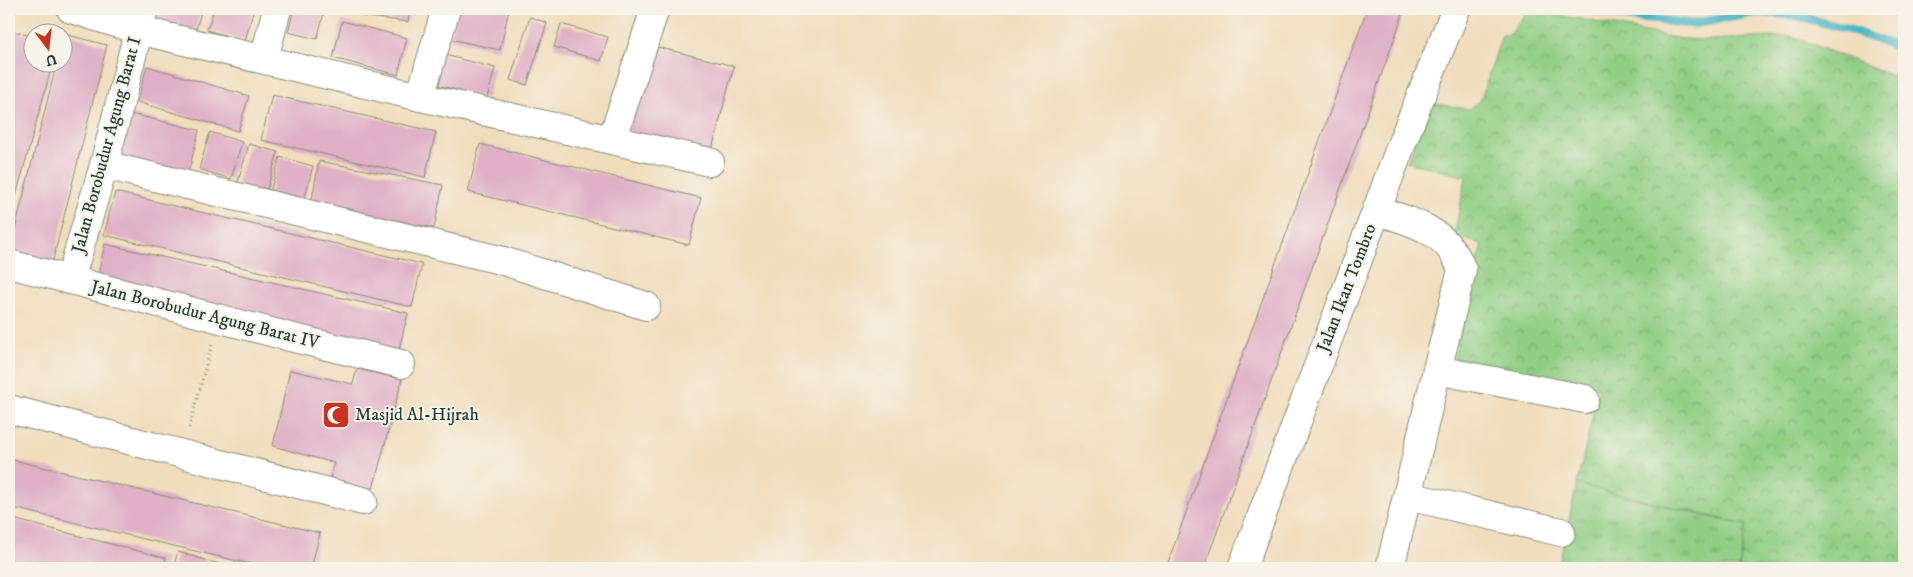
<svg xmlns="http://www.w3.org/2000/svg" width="1913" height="577" viewBox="0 0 1913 577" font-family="'IM FELL DW Pica',serif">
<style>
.grass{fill:url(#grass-tufts);stroke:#58865c}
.park{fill:url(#park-crowns);stroke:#58865c}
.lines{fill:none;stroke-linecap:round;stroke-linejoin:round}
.stream{stroke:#46b5c1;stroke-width:9}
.building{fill:#dfb0c6}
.minor-casing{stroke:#888d78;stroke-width:30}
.path{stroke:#888d78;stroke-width:3;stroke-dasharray:1 4;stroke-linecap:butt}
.minor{stroke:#fff;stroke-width:28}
.labels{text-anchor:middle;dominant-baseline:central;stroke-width:4;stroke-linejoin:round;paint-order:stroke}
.street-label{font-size:18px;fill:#1f3d34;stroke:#f7f3e8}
.poi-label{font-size:18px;fill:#1f3d34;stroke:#f7f3e8;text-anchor:start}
</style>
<defs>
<pattern id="grass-tufts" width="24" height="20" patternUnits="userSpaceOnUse" patternTransform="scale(1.25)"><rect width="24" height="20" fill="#90ce84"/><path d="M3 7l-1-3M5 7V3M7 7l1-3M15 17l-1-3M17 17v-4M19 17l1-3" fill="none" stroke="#75a86d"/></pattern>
<pattern id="park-crowns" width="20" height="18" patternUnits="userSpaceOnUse" patternTransform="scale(1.25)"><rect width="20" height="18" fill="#90ce84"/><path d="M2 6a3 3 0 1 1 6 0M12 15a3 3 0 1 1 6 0" fill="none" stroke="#75a86d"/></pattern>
</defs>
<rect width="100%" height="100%" fill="#f7f3e8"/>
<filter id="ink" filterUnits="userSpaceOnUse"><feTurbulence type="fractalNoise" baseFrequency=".02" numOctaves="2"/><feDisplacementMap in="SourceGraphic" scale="10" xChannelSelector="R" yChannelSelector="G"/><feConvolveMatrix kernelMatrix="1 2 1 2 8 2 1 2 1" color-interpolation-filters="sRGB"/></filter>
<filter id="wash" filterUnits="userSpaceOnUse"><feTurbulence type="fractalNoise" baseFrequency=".0096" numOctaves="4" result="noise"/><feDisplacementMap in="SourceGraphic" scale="20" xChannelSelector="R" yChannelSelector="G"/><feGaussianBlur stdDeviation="1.12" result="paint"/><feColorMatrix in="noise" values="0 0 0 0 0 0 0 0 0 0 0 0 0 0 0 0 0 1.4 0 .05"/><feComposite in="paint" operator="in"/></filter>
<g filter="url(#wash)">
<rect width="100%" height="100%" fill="#f0ddbc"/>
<path class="grass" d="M 1577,484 L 1747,526 L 1739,568 L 1558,568 Z"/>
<path class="park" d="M 1528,9 L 1682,39 L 1709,40 L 1792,36 L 1892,76 L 1904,77 L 1904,568 L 1739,568 L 1747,525 L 1577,484 L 1599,388 L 1454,358 L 1482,244 L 1454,236 L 1466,177 L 1407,162 L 1429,103 L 1469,109 L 1481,99 L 1502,35 L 1511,34 Z"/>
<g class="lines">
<path class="stream" d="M 1588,9 L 1630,17 L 1693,24 L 1758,12 L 1795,15 L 1850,30 L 1904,49"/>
</g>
<g id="blocks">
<g class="building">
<path d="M 151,9 L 202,9 L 194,36 L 147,22 Z"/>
<path d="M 214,9 L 254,9 L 245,41 L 207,30 Z"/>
<path d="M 294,9 L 325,9 L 317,39 L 288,32 Z"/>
<path d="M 362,9 L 410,9 L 408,22 L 361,16 Z"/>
<path d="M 457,9 L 509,9 L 500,50 L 450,39 Z"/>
<path d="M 1367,9 L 1405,9 L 1204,568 L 1166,568 Z"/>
<path d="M 530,17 L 547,23 L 527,85 L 510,80 Z"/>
<path d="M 342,21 L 407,38 L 398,75 L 333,58 Z"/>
<path d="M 561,24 L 608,37 L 601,61 L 554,47 Z"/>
<path d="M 13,31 L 32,36 L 32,62 L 53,62 L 9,221 L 9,48 Z"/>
<path d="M 64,34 L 107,45 L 51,268 L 9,253 L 57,62 L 62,62 Z"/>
<path d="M 649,45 L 734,66 L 711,153 L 627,131 Z"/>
<path d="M 441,54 L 495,68 L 487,98 L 433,84 Z"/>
<path d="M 147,66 L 249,96 L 238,131 L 137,102 Z"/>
<path d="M 272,95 L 436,132 L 425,177 L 261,140 Z"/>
<path d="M 123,112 L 199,130 L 188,174 L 113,155 Z"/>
<path d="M 210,132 L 242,142 L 231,179 L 199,169 Z"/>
<path d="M 249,144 L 278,152 L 265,196 L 236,188 Z"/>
<path d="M 480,144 L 701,198 L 689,245 L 468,192 Z"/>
<path d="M 280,157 L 313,166 L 303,205 L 269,196 Z"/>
<path d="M 319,161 L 443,185 L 434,228 L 311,204 Z"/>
<path d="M 115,192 L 422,264 L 412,307 L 104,235 Z"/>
<path d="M 105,244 L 408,313 L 398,353 L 96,284 Z"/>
<path d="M 357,369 L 402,379 L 373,489 L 330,478 L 334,463 L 273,446 L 290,370 L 353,384 Z"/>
<path d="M 9,459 L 320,533 L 311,568 L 267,568 L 9,507 Z"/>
<path d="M 9,518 L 166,558 L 163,568 L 32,568 L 9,562 Z"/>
<path d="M 178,552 L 232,568 L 173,568 Z"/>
</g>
</g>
</g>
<g filter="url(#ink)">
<use href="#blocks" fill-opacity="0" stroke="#888d78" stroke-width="1"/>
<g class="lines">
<g class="minor-casing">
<g id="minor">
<path d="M 71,9 L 138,30 L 420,97 L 710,162"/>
<path d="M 264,59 L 277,9"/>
<path d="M 420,97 L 446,9"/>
<path d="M 612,140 L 655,9"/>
<path d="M 104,165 L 500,260 L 646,306"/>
<path d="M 1377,211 C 1412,221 1449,231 1462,270 L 1437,370 L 1390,568"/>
<path d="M 9,264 L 290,337 L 401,364"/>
<path d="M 70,280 L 104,165 L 144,9"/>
<path d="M 1437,370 L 1585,399"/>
<path d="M 9,409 L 363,501"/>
<path d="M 1408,496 L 1561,532"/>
<path d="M 1242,568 L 1403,140 L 1456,9"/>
</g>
</g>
<path class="path" d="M 189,428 L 212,344"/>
<use href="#minor" class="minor"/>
</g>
</g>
<defs>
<g id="mosque-square" transform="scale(1.4375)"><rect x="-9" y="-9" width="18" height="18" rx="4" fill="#c8321e" stroke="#f7f3e8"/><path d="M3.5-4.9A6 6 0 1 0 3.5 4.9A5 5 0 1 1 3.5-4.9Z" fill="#fff"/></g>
</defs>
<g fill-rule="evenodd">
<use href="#mosque-square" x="336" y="415"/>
</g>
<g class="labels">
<g class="street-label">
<text transform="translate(107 145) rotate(-75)">Jalan Borobudur Agung Barat I</text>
<text transform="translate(1347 288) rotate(-69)">Jalan Ikan Tombro</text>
<text transform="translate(205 315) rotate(14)">Jalan Borobudur Agung Barat IV</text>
</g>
<g class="poi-label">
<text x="355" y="415">Masjid Al-Hijrah</text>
</g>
</g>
<rect width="1913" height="577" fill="none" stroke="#f7f3e8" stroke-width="30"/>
<g transform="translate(48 48) rotate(165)"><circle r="24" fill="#f7f3e8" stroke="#a1aaa0"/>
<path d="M0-4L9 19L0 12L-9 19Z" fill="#c8321e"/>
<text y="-8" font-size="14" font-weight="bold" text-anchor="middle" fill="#1f3d34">U</text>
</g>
</svg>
